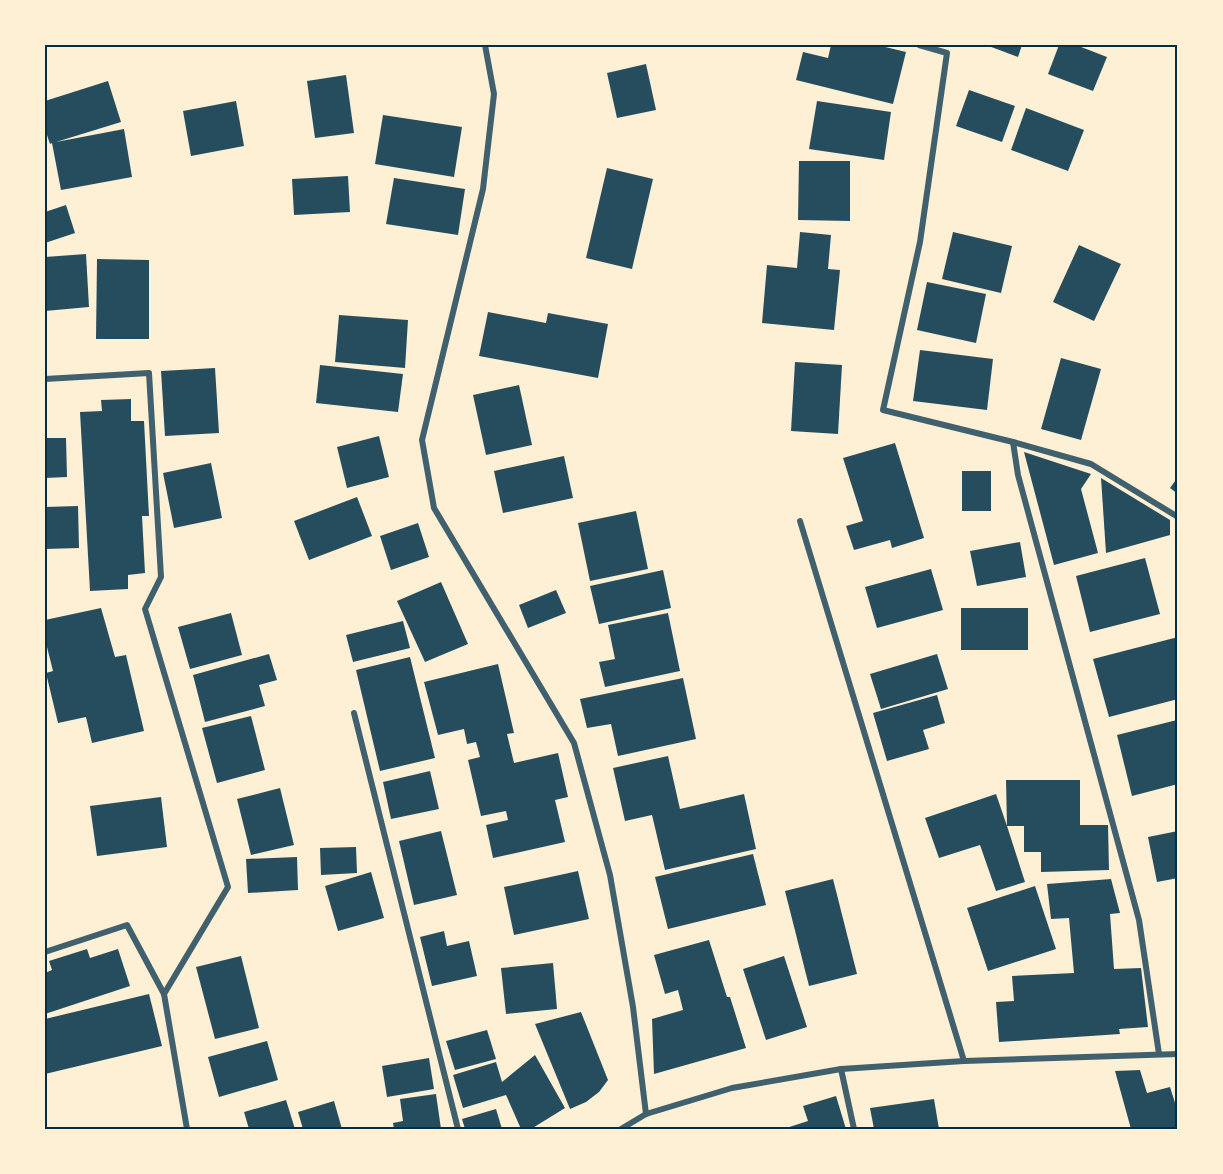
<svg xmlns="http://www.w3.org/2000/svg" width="1223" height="1174" viewBox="0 0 1223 1174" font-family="Barlow,sans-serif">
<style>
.building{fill:#264d5e}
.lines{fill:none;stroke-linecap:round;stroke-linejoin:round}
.minor{stroke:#3f606c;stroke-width:6}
.neatline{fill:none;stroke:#003049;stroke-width:2}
</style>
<rect width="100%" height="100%" fill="#fdf0d5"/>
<g class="building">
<path d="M 831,45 L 877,45 L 906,52 L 893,104 L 796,80 L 803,52 L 828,58 Z"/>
<path d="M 986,45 L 1022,45 L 1018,57 Z"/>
<path d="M 1059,45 L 1076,45 L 1107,57 L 1093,91 L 1048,74 Z"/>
<path d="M 646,64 L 656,110 L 617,118 L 607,73 Z"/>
<path d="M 346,75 L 354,133 L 315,138 L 307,81 Z"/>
<path d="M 108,81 L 121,122 L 56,142 L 124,129 L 132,177 L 61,190 L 52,143 L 50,144 L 45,129 L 45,101 Z"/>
<path d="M 969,90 L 1015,106 L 1002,142 L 956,126 Z"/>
<path d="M 236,101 L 244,146 L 191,156 L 183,111 Z"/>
<path d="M 817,101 L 891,112 L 884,160 L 809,149 Z"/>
<path d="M 1026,108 L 1084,130 L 1068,171 L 1011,150 Z"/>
<path d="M 383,115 L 462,127 L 454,177 L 375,164 Z"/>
<path d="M 799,161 L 850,161 L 850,221 L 798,220 Z"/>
<path d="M 607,168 L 653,179 L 632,269 L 586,258 Z"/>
<path d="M 348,176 L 350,212 L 294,215 L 292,179 Z"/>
<path d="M 394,178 L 465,189 L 458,235 L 386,224 Z"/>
<path d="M 66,205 L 75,233 L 45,243 L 45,212 Z"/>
<path d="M 800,232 L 831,235 L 828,269 L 840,270 L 834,330 L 762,323 L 767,265 L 797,268 Z"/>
<path d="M 953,232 L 1012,246 L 1001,293 L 942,279 Z"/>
<path d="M 1079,245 L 1121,264 L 1094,321 L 1053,302 Z"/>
<path d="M 86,254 L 89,307 L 45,311 L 45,257 Z"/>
<path d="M 97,259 L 149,260 L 149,339 L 96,339 Z"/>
<path d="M 927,282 L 986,294 L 976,343 L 917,330 Z"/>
<path d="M 488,312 L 546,323 L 548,313 L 608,324 L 598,378 L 479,356 Z"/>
<path d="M 339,315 L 408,320 L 405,368 L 335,362 Z"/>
<path d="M 920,350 L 993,359 L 987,410 L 913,401 Z"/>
<path d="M 1061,358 L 1101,369 L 1081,440 L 1041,429 Z"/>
<path d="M 795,362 L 842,365 L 838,434 L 791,431 Z"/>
<path d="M 320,365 L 403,374 L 398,412 L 316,403 Z"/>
<path d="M 215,368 L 219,433 L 165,436 L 161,371 Z"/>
<path d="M 519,385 L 532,445 L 486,455 L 473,395 Z"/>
<path d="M 131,399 L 131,421 L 144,421 L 149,516 L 142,516 L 145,573 L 128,575 L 128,589 L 90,591 L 80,412 L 102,411 L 101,400 Z"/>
<path d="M 379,436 L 389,477 L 347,488 L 337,447 Z"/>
<path d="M 45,438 L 66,438 L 67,477 L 45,478 Z"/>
<path d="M 895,443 L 924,538 L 892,548 L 890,540 L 854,550 L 846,526 L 863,521 L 843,458 Z"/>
<path d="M 1024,452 L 1091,474 L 1081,489 L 1098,553 L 1054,565 Z"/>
<path d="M 564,456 L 573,498 L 503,513 L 494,471 Z"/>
<path d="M 211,463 L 222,518 L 174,528 L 163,473 Z"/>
<rect x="962" y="471" width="29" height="40"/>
<path d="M 1178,477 L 1178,494 L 1170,488 Z"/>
<path d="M 1101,478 L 1170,520 L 1170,535 L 1106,553 Z"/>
<path d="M 357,497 L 372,536 L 309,560 L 294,521 Z"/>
<path d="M 78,506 L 79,548 L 45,549 L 45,507 Z"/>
<path d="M 636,511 L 648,569 L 590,581 L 578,523 Z"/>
<path d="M 418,523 L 429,557 L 391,570 L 380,536 Z"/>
<path d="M 1020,542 L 1026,577 L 977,586 L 970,551 Z"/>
<path d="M 1145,558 L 1160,614 L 1090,632 L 1076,576 Z"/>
<path d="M 931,569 L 943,610 L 877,628 L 865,587 Z"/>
<path d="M 663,570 L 671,608 L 599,624 L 590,586 Z"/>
<path d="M 441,582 L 468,644 L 425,662 L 397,601 Z"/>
<path d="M 556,590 L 566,613 L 528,628 L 519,605 Z"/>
<path d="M 101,608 L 115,657 L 126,655 L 144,731 L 92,743 L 86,717 L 58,723 L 46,673 L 53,671 L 45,639 L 45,620 Z"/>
<rect x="961" y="608" width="67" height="42"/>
<path d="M 231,613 L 242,655 L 190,669 L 178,627 Z"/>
<path d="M 668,613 L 680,671 L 605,687 L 599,662 L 615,659 L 608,625 Z"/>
<path d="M 403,621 L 410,648 L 353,662 L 346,635 Z"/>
<path d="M 1178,637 L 1178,699 L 1109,717 L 1093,659 Z"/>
<path d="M 269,654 L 277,680 L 259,685 L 265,706 L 205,722 L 193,675 Z"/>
<path d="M 937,654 L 948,689 L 881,709 L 870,674 Z"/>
<path d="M 410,657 L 435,758 L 380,771 L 356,670 Z"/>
<path d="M 498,664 L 514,733 L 507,734 L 514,763 L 558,753 L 568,797 L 555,800 L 565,842 L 493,858 L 486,825 L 508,820 L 506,811 L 481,816 L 468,760 L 480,757 L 476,742 L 467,744 L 464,729 L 438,735 L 424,682 Z"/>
<path d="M 683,678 L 696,739 L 618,756 L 611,724 L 587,728 L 580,699 Z"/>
<path d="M 937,695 L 945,723 L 923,730 L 929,749 L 887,761 L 873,713 Z"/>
<path d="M 251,716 L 265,770 L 217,783 L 202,728 Z"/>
<path d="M 1177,720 L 1178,784 L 1132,796 L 1117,735 Z"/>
<path d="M 668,756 L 680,809 L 744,794 L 756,849 L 665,870 L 652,815 L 625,821 L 613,768 Z"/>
<path d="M 430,771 L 439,809 L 391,819 L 383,782 Z"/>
<path d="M 1006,780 L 1080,780 L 1080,825 L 1108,825 L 1109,870 L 1041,872 L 1041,852 L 1024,852 L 1024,826 L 1007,826 L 1025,882 L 996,891 L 980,845 L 939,858 L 925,818 L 996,794 L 1007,826 Z"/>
<path d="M 280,788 L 294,845 L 251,855 L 237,799 Z"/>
<path d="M 161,797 L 167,847 L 97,856 L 90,806 Z"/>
<path d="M 441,831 L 457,895 L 414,905 L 399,841 Z"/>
<path d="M 1178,831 L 1178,878 L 1157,882 L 1148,837 Z"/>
<path d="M 356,847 L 357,873 L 321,875 L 320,848 Z"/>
<path d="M 753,854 L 766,905 L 668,929 L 655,877 Z"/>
<path d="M 297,857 L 298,890 L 248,893 L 246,859 Z"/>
<path d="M 578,871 L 589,919 L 514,935 L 504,887 Z"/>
<path d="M 371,872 L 384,918 L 338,931 L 325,886 Z"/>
<path d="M 833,879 L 857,974 L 809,986 L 785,891 Z"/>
<path d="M 1111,879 L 1120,913 L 1110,914 L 1114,969 L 1141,968 L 1148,1027 L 1119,1029 L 1120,1034 L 999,1042 L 996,1002 L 1014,1001 L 1012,976 L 1074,973 L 1069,918 L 1051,919 L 1047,884 Z"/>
<path d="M 1035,886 L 1056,949 L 988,971 L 967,908 Z"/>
<path d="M 444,931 L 447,946 L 469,941 L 477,976 L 432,986 L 420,937 Z"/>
<path d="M 709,940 L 727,997 L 730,997 L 746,1048 L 654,1074 L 652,1019 L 683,1010 L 678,990 L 665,994 L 654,955 Z"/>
<path d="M 87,949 L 90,958 L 118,949 L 130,986 L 45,1014 L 45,973 L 52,970 L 49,961 Z"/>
<path d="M 241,956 L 259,1028 L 215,1039 L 196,967 Z"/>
<path d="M 784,956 L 807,1027 L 766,1040 L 743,969 Z"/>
<path d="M 553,963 L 557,1009 L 506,1014 L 501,968 Z"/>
<path d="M 149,994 L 162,1046 L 45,1074 L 45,1019 Z"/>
<path d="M 581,1012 L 608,1080 L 599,1092 L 586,1102 L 570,1109 L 535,1024 Z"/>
<path d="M 487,1030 L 496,1059 L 455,1070 L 446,1041 Z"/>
<path d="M 267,1041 L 278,1080 L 219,1097 L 208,1057 Z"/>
<path d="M 535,1055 L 565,1108 L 531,1129 L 521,1129 L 506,1095 L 463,1108 L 453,1075 L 496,1062 L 502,1082 Z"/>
<path d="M 429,1058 L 434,1089 L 387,1097 L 382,1066 Z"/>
<path d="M 1140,1070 L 1147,1093 L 1170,1087 L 1176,1106 L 1178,1106 L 1178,1129 L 1131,1129 L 1115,1071 Z"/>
<path d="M 436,1094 L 441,1129 L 394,1129 L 393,1123 L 403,1121 L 400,1099 Z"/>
<path d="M 836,1096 L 846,1129 L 783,1129 L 808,1121 L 803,1106 Z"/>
<path d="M 934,1099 L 939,1129 L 874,1129 L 870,1108 Z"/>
<path d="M 286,1100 L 295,1129 L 249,1129 L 244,1112 Z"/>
<path d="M 334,1101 L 342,1129 L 303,1129 L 298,1112 Z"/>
<path d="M 496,1109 L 502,1129 L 465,1129 L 462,1119 Z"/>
</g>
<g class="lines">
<g class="minor">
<path d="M 485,45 L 494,94 L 483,189 L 422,440 L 434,508 L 574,743 L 610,875 L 633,1007 L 646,1114"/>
<path d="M 919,45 L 947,53 L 920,242 L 883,410 L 1013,442 L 1091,464 L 1178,517"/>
<path d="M 45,379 L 149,373 L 161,577 L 145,609 L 228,887 L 164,994 L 187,1129"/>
<path d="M 1013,442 L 1018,475 L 1139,920 L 1159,1054"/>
<path d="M 800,521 L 964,1061"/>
<path d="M 354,713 L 458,1129"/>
<path d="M 45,952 L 127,925 L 164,994"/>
<path d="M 841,1069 L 854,1129"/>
<path d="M 621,1129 L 646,1114 L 732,1088 L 841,1069 L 964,1061 L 1178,1054"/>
</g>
</g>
<rect width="1223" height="1174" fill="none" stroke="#fdf0d5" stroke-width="93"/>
<rect x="46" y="46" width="1130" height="1082" class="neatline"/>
</svg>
